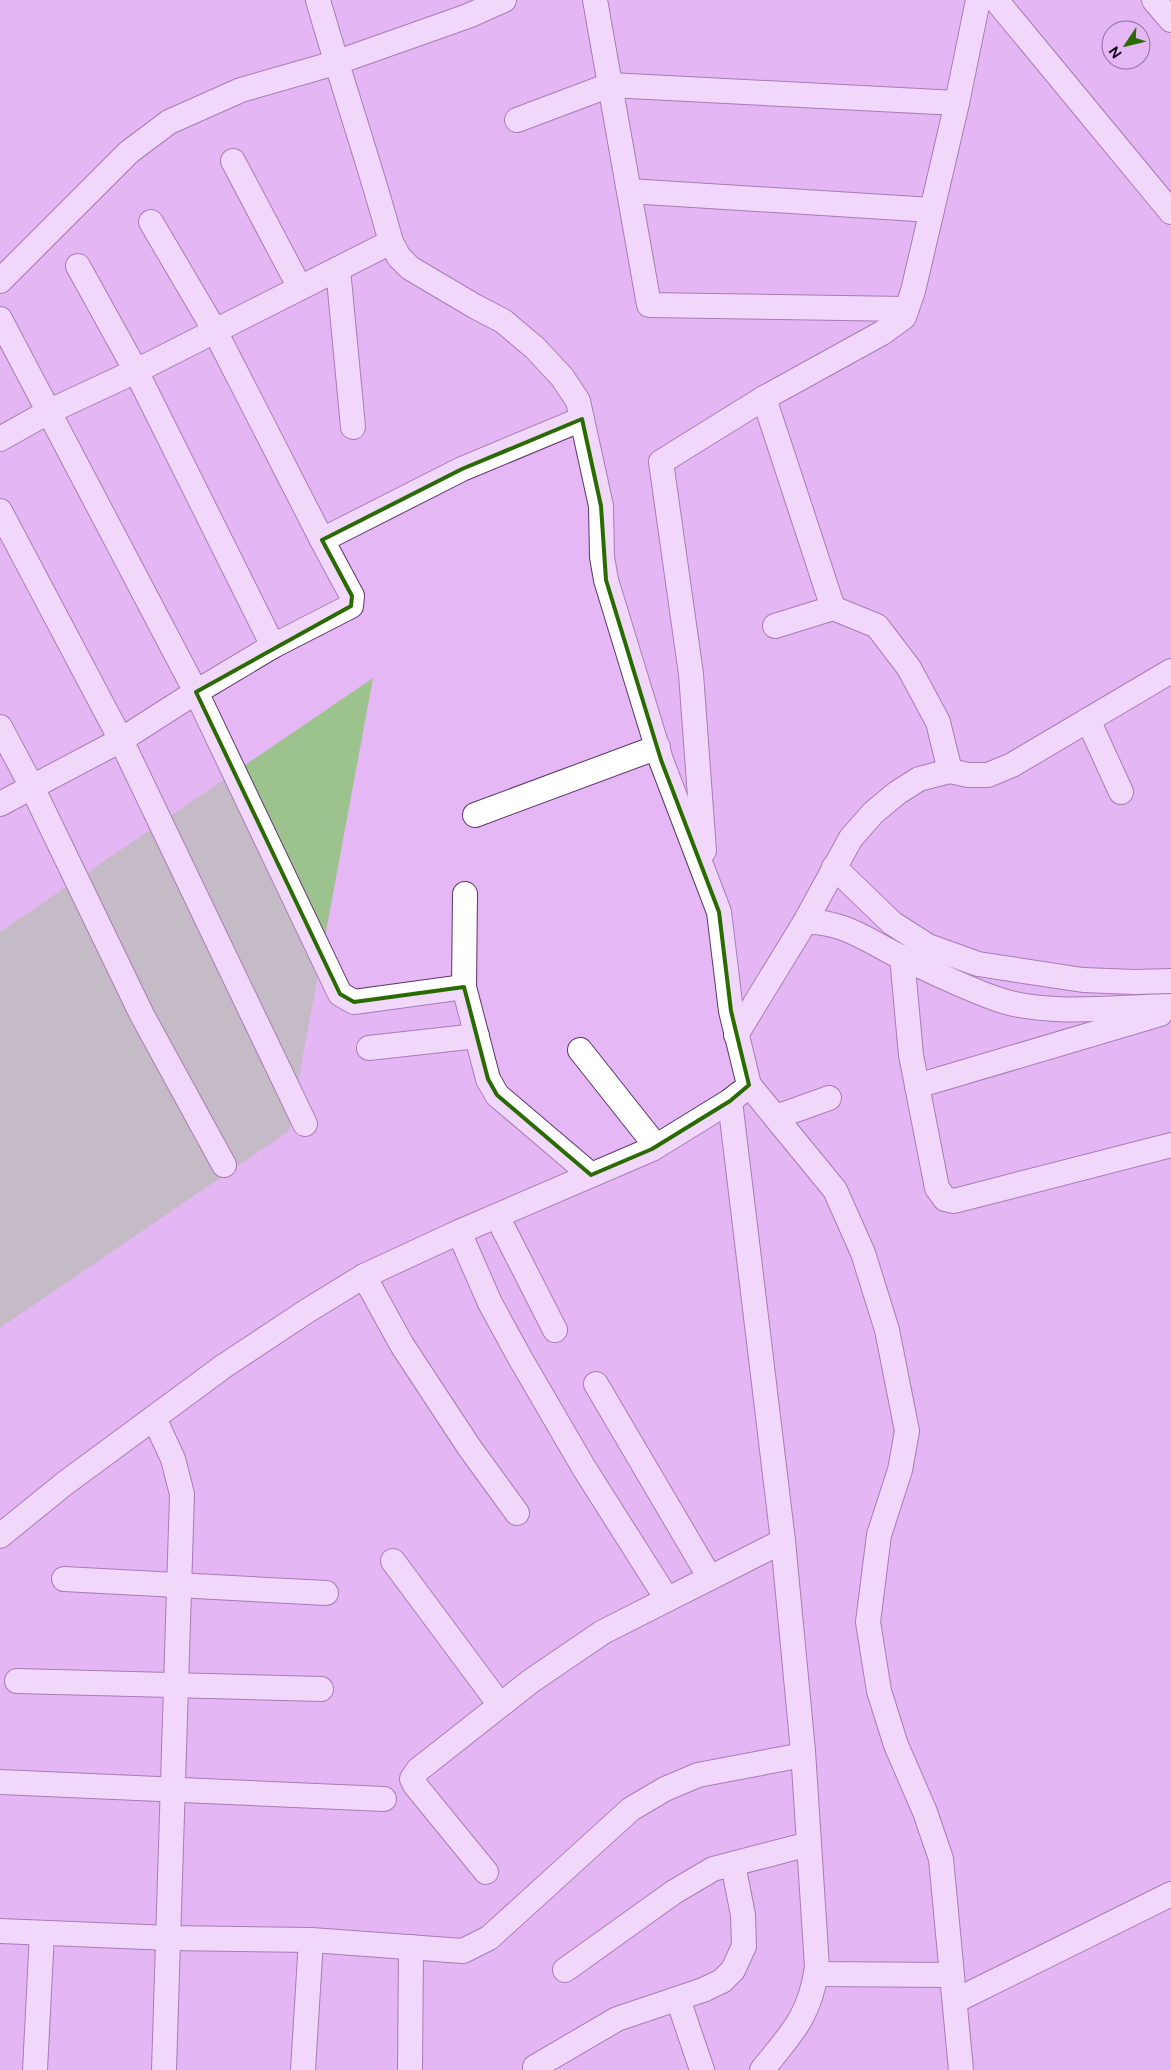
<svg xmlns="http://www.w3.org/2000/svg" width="1171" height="2070" viewBox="0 0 1171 2070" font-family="'Public Sans',sans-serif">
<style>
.green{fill:#9cc28e}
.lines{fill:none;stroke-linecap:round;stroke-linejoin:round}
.minor-casing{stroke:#5c3569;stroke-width:26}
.minor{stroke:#fff;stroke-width:24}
.marked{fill:none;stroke:#2a6b00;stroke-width:4;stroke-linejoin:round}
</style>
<rect width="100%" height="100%" fill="#e5b7f4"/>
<path class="green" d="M 373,678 L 289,1131 L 0,1328 L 0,932 Z"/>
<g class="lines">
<g class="minor-casing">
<g id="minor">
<path d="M 318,0 C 341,81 369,161 391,242 L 399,257 L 410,268 L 476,307 L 503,321 L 535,348 L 562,377 L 578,401 L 601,506 L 602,557 L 606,580 L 661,760 L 719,912 L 731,1011 L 749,1085 L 835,1190 L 863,1253 L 887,1330 L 907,1431 L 900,1470 L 879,1535 L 868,1622 L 879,1691 L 896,1745 L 925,1812 L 941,1859 L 961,2070"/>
<path d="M 595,0 L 649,305 L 906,309"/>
<path d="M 996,0 L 1171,212"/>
<path d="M 1154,0 L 1171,20"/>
<path d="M 517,120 L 610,85 L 957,103"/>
<path d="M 233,161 L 300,288"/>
<path d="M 629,191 L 932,210"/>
<path d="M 151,222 L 215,331 L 322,540 L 462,469 L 582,419"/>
<path d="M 78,266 L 136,371 L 273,646"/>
<path d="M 338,269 L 353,427"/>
<path d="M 0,281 L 129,152 L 169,122 L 241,90 L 335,63 L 468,16 L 504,0"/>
<path d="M 0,319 L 196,692 L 340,994 L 354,1002 L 464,987"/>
<path d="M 764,398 L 833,608 L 775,626"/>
<path d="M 0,439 L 50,411 L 136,371 L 391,242"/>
<path d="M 0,511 L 121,740 L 305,1124"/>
<path d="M 833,608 L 877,626 L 909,668 L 938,722 L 950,771"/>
<path d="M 1088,720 L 1121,792"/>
<path d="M 0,727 L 32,787 L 142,1015 L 224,1165"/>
<path d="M 0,804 L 121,740 L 196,692 L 273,646 L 351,606 L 352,596 L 322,540"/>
<path d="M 475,815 L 658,747"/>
<path d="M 704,851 L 691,674 L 661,462 L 764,398 L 882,333 L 904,317 L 913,291 L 957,103 L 978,0"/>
<path d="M 834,867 L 892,923 L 928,946 L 978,964 L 1083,980 L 1135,982 L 1171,981"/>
<path d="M 465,894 L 464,987 L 488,1079 L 497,1095 L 591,1175"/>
<path d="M 805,922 C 843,920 871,943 903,958 C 933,972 963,987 994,998 C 1044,1017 1117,1007 1171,1006"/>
<path d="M 902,957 L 911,1055 L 937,1188 L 945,1199 L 954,1201 L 1171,1145"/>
<path d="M 736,1035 L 805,922 L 851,838 L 873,813 L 897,793 L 919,779 L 950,771 L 968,775 L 988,775 L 1012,765 L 1171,671"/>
<path d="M 369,1048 L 477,1036"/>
<path d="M 580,1050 L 656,1146"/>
<path d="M 917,1086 L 1160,1014"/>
<path d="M 730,1101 L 783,1541 L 803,1751 L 817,1967 C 810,2016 792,2033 762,2070"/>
<path d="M 776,1117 L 829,1098"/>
<path d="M 497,1216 L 555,1330"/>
<path d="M 459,1232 L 490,1303 L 520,1358 L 584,1468 L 667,1599"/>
<path d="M 364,1276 L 402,1345 L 469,1447 L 517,1513"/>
<path d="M 596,1384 L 710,1578"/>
<path d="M 154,1418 L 173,1459 L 182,1494 L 164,2070"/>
<path d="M 0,1536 L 64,1484 L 224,1366 L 307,1311 L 364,1276 L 459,1232 L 652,1149 L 730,1101 L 740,1093"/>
<path d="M 393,1561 L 500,1705"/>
<path d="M 64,1579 L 326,1593"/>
<path d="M 17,1681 L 321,1689"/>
<path d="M 0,1782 L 384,1799"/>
<path d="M 486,1872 L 415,1785 L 412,1779 L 418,1770 L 531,1681 L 603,1632 L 783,1541"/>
<path d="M 0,1931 L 170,1938 L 311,1940 L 463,1951 L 489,1938 L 631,1809 L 665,1789 L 698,1775 L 803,1755"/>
<path d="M 565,1970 L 674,1892 L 713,1869 L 809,1844"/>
<path d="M 816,1974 L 952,1975"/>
<path d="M 678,1999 L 702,2070"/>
<path d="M 955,2001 L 1171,1894"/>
<path d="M 535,2067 L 617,2019 L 703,1990 L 722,1981 L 733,1970 L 744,1946 L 743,1915 L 733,1864"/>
<path d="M 35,2070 L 42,1933"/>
<path d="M 303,2070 L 311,1940"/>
<path d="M 410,2070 L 411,1947"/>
</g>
</g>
<use href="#minor" class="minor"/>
</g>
<path d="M0 0H1171V2070H0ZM 582,419 L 601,506 L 606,580 L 661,760 L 719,912 L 731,1011 L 749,1085 L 730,1101 L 652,1149 L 591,1175 L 497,1095 L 488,1079 L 464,987 L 354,1002 L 340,994 L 196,692 L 351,606 L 352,596 L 322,540 L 462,469 Z" fill="#e5b7f4" fill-opacity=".55" fill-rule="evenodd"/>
<path class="marked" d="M 582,419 L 601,506 L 606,580 L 661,760 L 719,912 L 731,1011 L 749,1085 L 730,1101 L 652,1149 L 591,1175 L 497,1095 L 488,1079 L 464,987 L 354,1002 L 340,994 L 196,692 L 351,606 L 352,596 L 322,540 L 462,469 Z"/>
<g transform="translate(1126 45) rotate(235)"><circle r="24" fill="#e5b7f4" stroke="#91709c"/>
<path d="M0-4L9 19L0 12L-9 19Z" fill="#2a6b00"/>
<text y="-8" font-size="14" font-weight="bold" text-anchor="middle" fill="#140519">N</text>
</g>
</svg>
